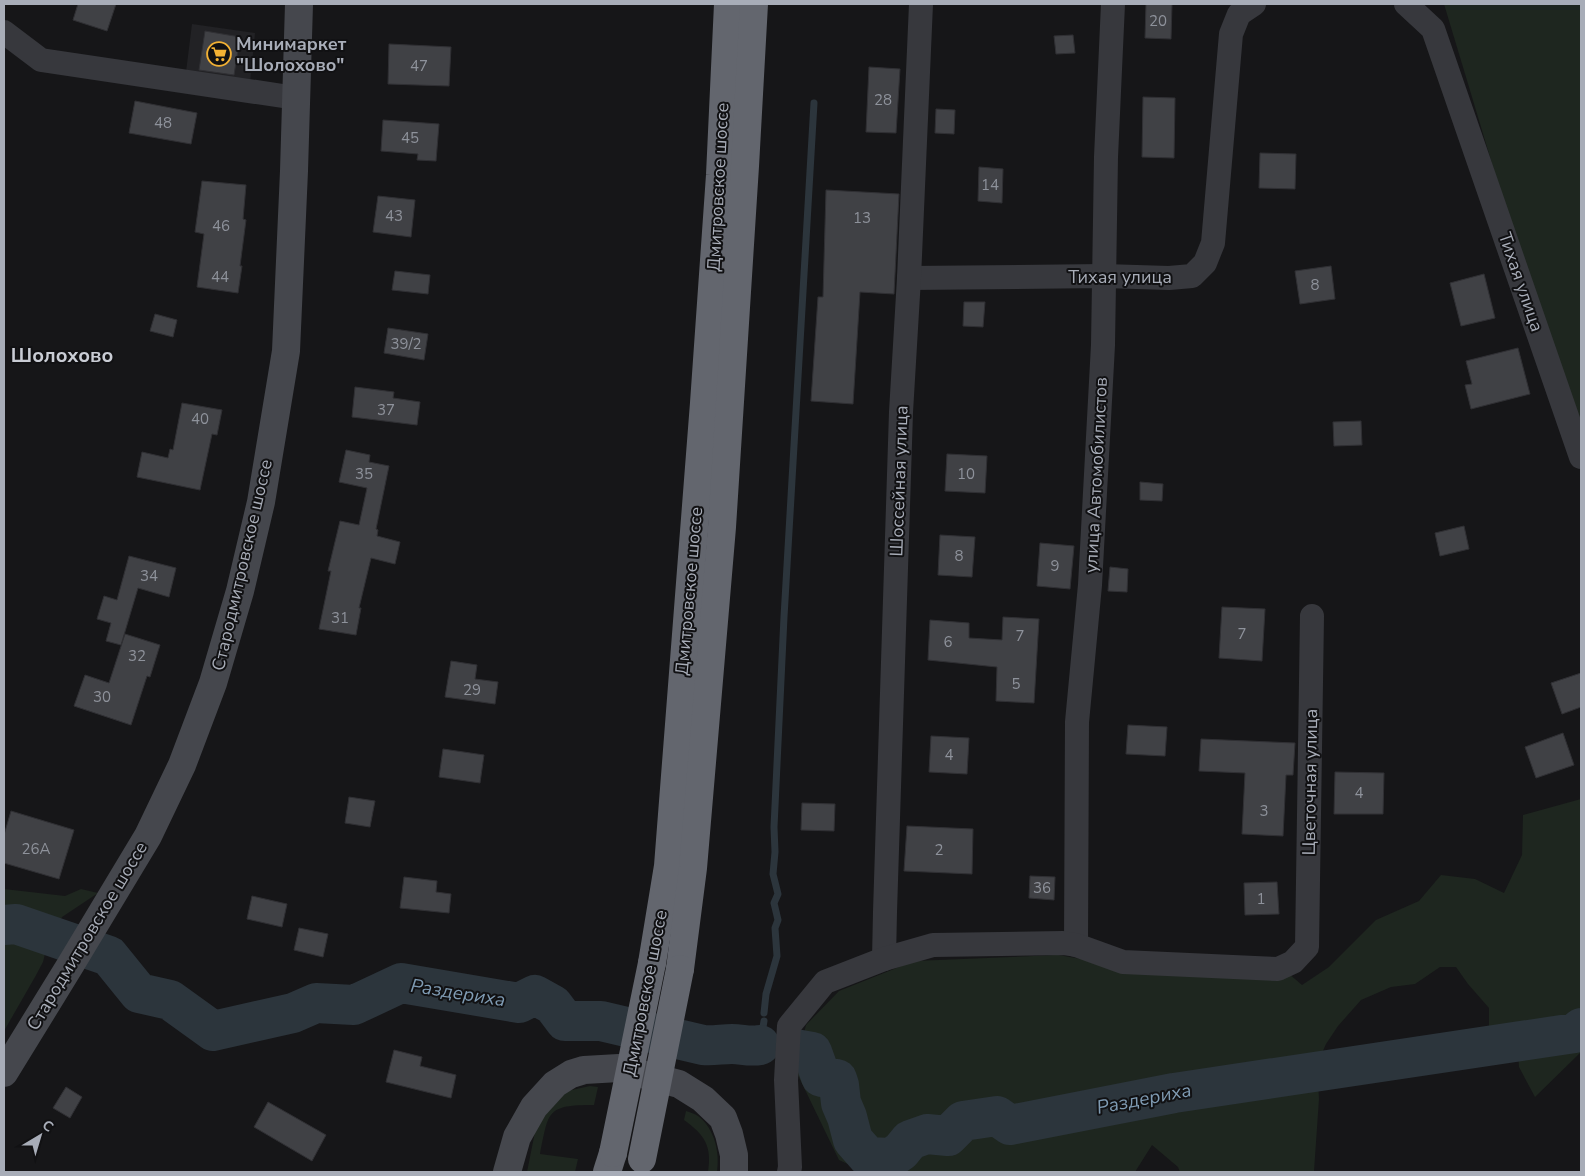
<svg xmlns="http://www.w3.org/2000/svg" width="1585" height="1176" viewBox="0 0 1585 1176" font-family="'Nunito Sans',sans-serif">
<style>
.built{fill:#222225}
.green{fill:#1e261f}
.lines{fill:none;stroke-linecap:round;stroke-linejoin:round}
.stream{stroke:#2c353c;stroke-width:7}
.river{stroke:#2c353c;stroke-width:40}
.building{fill:#404145;stroke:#303034}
.street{stroke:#37383d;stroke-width:24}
.secondary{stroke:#45474d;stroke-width:28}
.highway{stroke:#63666e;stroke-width:28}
.highway-bridge{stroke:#63666e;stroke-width:28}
.labels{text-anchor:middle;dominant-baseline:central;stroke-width:4;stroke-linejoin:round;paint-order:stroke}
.number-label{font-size:15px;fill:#8e929b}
.poi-label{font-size:18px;font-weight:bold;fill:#a8adb8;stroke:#111113;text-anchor:start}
.street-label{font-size:18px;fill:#a8adb8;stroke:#111113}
.water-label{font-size:19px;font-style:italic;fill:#7f9bb3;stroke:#111113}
.quarter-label{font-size:20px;font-weight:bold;fill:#c9ccd4;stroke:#111113}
</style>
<rect width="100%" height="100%" fill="#161618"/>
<path class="built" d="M 192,24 L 255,33 L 250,82 L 186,72 Z"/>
<g class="green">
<path d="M 1444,4 L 1581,4 L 1581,436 L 1509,220 Z"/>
<path d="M 1581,799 L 1581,1052 L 1535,1097 L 1519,1067 L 1516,1026 L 1489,1028 L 1489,1008 L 1468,984 L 1456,967 L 1440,967 L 1415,984 L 1391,987 L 1361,1000 L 1338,1026 L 1326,1044 L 1317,1064 L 1319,1099 L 1314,1171 L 1307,1172 L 1180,1172 L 1178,1167 L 1152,1145 L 1135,1172 L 865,1172 L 839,1160 L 795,1069 L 806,1025 L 839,991 L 914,961 L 1058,955 L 1146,970 L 1288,973 L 1302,985 L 1329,967 L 1376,920 L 1419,901 L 1441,875 L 1475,879 L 1504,893 L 1522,855 L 1523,815 Z"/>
<path d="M 4,889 L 65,896 L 81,889 L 98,893 L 62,917 L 47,946 L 43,962 L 35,977 L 4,1031 Z"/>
<path d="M 590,1086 L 598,1087 L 594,1105 C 546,1105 549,1111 540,1154 L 578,1159 L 575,1172 L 527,1172 L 537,1122 L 567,1091 Z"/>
<path d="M 686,1111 C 690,1112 695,1114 698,1116 C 715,1129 720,1153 717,1172 L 708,1172 C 712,1146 705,1135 684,1120 Z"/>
</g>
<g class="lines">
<g class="stream">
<path d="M 764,1013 L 766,994 L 777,956 L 775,928 L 778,920 L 774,903 L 778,894 L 773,874 L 775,852 L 774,827 L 784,617 L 814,103"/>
<path d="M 760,1045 L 764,1021"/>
</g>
<g class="river">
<path d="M 4,925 L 16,924 L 109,956 L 139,993 L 170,1000 L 213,1031 L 293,1013 L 316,1003 L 354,1005 L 401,983 L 519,1003 L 535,995 L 553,1005 L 565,1021 L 601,1021 L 703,1045 C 713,1046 722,1044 732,1044 C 742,1044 749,1047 760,1045"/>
<path d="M 795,1049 L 812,1052 L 821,1077 L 837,1079 L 839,1085 L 841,1103 L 847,1117 L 853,1140 L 868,1157 L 891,1158 L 901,1151 L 910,1140 L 927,1134 L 948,1136 L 963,1121 L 997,1116 L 1010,1125 L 1174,1093 L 1575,1033 L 1581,1028"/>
</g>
</g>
<g class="building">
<path d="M 78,4 L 116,4 L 107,31 L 73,20 Z"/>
<path d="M 1146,4 L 1172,4 L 1171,39 L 1145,38 Z"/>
<path d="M 205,31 L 240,37 L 234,75 L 199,70 Z"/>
<path d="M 1073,35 L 1075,53 L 1056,54 L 1054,36 Z"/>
<path d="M 389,44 L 451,47 L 449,86 L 388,84 Z"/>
<path d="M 869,67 L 900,69 L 896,133 L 866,132 Z"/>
<path d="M 1143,97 L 1175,98 L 1174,158 L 1142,157 Z"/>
<path d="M 135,101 L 197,113 L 191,144 L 129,133 Z"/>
<path d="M 936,109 L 955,110 L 954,134 L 935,133 Z"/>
<path d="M 383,120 L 439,124 L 436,161 L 417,160 L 418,154 L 381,151 Z"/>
<path d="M 1260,153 L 1296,154 L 1295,189 L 1259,188 Z"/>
<path d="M 979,167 L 1003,169 L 1002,203 L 978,201 Z"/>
<path d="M 202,181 L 246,185 L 243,219 L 246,220 L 240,266 L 242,266 L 238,293 L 197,287 L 204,234 L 195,232 Z"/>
<path d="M 826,190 L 899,194 L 894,294 L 860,292 L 853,404 L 811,401 L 818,297 L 823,297 Z"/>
<path d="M 378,196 L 415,200 L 411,237 L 373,232 Z"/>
<path d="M 1331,266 L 1335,299 L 1300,304 L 1295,271 Z"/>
<path d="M 395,271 L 430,275 L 428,294 L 392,290 Z"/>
<path d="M 1484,274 L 1495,318 L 1461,326 L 1450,283 Z"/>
<path d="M 964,302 L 985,302 L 983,327 L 963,326 Z"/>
<path d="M 155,314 L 177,320 L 173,337 L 150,331 Z"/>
<path d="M 388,328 L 428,334 L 424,360 L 384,353 Z"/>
<path d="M 1518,348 L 1530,394 L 1471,409 L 1465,385 L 1472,384 L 1466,361 Z"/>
<path d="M 355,387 L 394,392 L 393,398 L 420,402 L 417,425 L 352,417 Z"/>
<path d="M 182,403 L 222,410 L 217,435 L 212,434 L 200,490 L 137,477 L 142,452 L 168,458 L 170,449 L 173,450 Z"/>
<path d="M 1361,421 L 1362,445 L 1334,446 L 1333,422 Z"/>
<path d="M 346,450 L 370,455 L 369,462 L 389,466 L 376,529 L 378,530 L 377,536 L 400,542 L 395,564 L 371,558 L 359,608 L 361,608 L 356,635 L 319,629 L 331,571 L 328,571 L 340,521 L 359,525 L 367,488 L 339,482 Z"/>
<path d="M 947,454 L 987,456 L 985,493 L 945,491 Z"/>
<path d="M 1140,482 L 1163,484 L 1162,501 L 1140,500 Z"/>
<path d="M 1464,526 L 1469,549 L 1440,556 L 1435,533 Z"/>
<path d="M 940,535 L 975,537 L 972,577 L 938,575 Z"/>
<path d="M 1040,543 L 1074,546 L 1070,589 L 1037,586 Z"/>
<path d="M 129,556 L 176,568 L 169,597 L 138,588 L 121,645 L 106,641 L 111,623 L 97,619 L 104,596 L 117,600 Z"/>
<path d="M 1110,567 L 1128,569 L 1127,592 L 1108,591 Z"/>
<path d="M 1222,607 L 1265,609 L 1262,661 L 1219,658 Z"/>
<path d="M 1003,617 L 1039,619 L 1034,703 L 996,701 L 997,667 L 928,660 L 930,620 L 969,623 L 969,638 L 1002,640 Z"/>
<path d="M 125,634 L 160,645 L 150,677 L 147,676 L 131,725 L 74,706 L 85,675 L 109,683 Z"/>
<path d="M 451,661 L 477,665 L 475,679 L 498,682 L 495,704 L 445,697 Z"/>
<path d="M 1581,673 L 1581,707 L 1562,714 L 1551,683 Z"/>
<path d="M 1128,725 L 1167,727 L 1165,756 L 1126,754 Z"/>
<path d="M 1563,733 L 1574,765 L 1536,778 L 1525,747 Z"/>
<path d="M 931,736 L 969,738 L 967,774 L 929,772 Z"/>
<path d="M 1201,739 L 1295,743 L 1293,775 L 1286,775 L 1283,836 L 1242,834 L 1245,773 L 1199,771 Z"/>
<path d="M 443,749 L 484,755 L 480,783 L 439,777 Z"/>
<path d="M 1335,772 L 1384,773 L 1383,814 L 1334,814 Z"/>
<path d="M 349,797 L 375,801 L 370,827 L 345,823 Z"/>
<path d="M 802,803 L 835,804 L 834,831 L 801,830 Z"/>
<path d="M 11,811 L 74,830 L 59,879 L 4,863 L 4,835 Z"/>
<path d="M 907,826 L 973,829 L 972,874 L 904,871 Z"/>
<path d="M 1030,876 L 1055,877 L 1054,900 L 1029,898 Z"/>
<path d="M 404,877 L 437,881 L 436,892 L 451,894 L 449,913 L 400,908 Z"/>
<path d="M 1277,882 L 1279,914 L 1245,915 L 1244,883 Z"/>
<path d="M 252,896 L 287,904 L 282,927 L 247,919 Z"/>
<path d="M 299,928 L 328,934 L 323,957 L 294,950 Z"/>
<path d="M 394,1050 L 422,1057 L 420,1066 L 456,1075 L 451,1098 L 386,1082 Z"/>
<path d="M 66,1087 L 82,1097 L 70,1118 L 53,1108 Z"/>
<path d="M 268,1102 L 326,1135 L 312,1161 L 254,1127 Z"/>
</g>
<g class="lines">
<g class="street">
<path d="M 1406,4 L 1433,29 L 1581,457"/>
<path d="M 4,32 L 41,60 L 296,98"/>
<path d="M 909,278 L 1104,276 L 1169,278 L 1192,276 L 1205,263 L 1213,243 L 1231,34 L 1239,14 L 1254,4"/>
<path d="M 1076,945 L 1077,722 L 1090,585 L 1103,345 L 1106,157 L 1113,4"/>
<path d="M 884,959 L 885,912 L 901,412 L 909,278 L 921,4"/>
<path d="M 789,1172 L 790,1167 L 786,1080 L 789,1026 L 825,982 L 884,959 L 933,945 L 1063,943 L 1076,945 L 1123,962 L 1278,969 L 1293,962 L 1307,947 L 1312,616"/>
</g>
<g class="secondary">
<path d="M 4,1073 L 71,964 L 148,836 L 182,765 L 213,683 L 240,591 L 261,502 L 286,351 L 294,171 L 299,4"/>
<path d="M 507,1172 L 517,1137 L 534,1107 L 555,1084 L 571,1074 L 584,1070 L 619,1068 L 679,1084 L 703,1099 L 723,1118 L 729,1134 L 734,1155 L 734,1172"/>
</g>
<g class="highway">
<path d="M 652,963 L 668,866 L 704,403 L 720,175 L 728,4"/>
<path d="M 680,969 L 693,868 L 722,527 L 745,166 L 754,4"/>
<path d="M 607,1172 L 613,1153"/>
</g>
<g class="highway-bridge">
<path d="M 613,1153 L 652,963"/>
<path d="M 642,1159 L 680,969"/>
</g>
</g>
<defs>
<g id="supermarket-ring" transform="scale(1.25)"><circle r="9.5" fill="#111113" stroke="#f2b134" stroke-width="1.5"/><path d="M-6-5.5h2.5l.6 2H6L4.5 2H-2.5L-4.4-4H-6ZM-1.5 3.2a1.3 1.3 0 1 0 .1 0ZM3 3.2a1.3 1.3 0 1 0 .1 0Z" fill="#f2b134"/></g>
</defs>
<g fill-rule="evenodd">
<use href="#supermarket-ring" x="219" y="54"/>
</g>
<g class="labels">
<g class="number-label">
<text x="1158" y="21">20</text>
<text x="419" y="66">47</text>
<text x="883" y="100">28</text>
<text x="163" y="123">48</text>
<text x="410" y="138">45</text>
<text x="990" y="185">14</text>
<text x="394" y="216">43</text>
<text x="862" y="218">13</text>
<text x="221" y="226">46</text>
<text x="220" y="277">44</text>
<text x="1315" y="285">8</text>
<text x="406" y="344">39/2</text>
<text x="386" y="410">37</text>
<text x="200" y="419">40</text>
<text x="364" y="474">35</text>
<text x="966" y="474">10</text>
<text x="959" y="556">8</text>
<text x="1055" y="566">9</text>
<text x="149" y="576">34</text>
<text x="340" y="618">31</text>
<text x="1242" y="634">7</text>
<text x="1020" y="636">7</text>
<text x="948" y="642">6</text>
<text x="137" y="656">32</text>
<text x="1016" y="684">5</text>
<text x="472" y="690">29</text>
<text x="102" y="697">30</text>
<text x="949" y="755">4</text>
<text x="1359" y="793">4</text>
<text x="1264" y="811">3</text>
<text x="36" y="849">26А</text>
<text x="939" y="850">2</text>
<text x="1042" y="888">36</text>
<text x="1261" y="899">1</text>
</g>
<g class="poi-label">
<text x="236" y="44">Минимаркет<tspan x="236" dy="21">"Шолохово"</tspan></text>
</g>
<g class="street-label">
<text transform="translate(718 187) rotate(-87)">Дмитровское шоссе</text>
<text x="1120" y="277">Тихая улица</text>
<text transform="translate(1521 282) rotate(71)">Тихая улица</text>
<text transform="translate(1096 475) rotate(-87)">улица Автомобилистов</text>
<text transform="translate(899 481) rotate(-88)">Шоссейная улица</text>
<text transform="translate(242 565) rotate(-77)">Стародмитровское шоссе</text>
<text transform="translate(689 591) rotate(-85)">Дмитровское шоссе</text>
<text transform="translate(1310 782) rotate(-89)">Цветочная улица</text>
<text transform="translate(87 936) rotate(-59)">Стародмитровское шоссе</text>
<text transform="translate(645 993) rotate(-79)">Дмитровское шоссе</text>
</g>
<g class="water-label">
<text transform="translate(458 993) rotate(9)">Раздериха</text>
<text transform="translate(1144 1099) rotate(-11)">Раздериха</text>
</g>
<g class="quarter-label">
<text x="62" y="355">Шолохово</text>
</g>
</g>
<rect width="1585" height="1176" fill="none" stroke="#a8adb8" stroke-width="10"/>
<g transform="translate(40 1136) rotate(38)" stroke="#111113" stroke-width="4" paint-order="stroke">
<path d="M0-4L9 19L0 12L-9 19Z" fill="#a8adb8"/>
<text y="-8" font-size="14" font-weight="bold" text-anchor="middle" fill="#a8adb8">С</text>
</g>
</svg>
